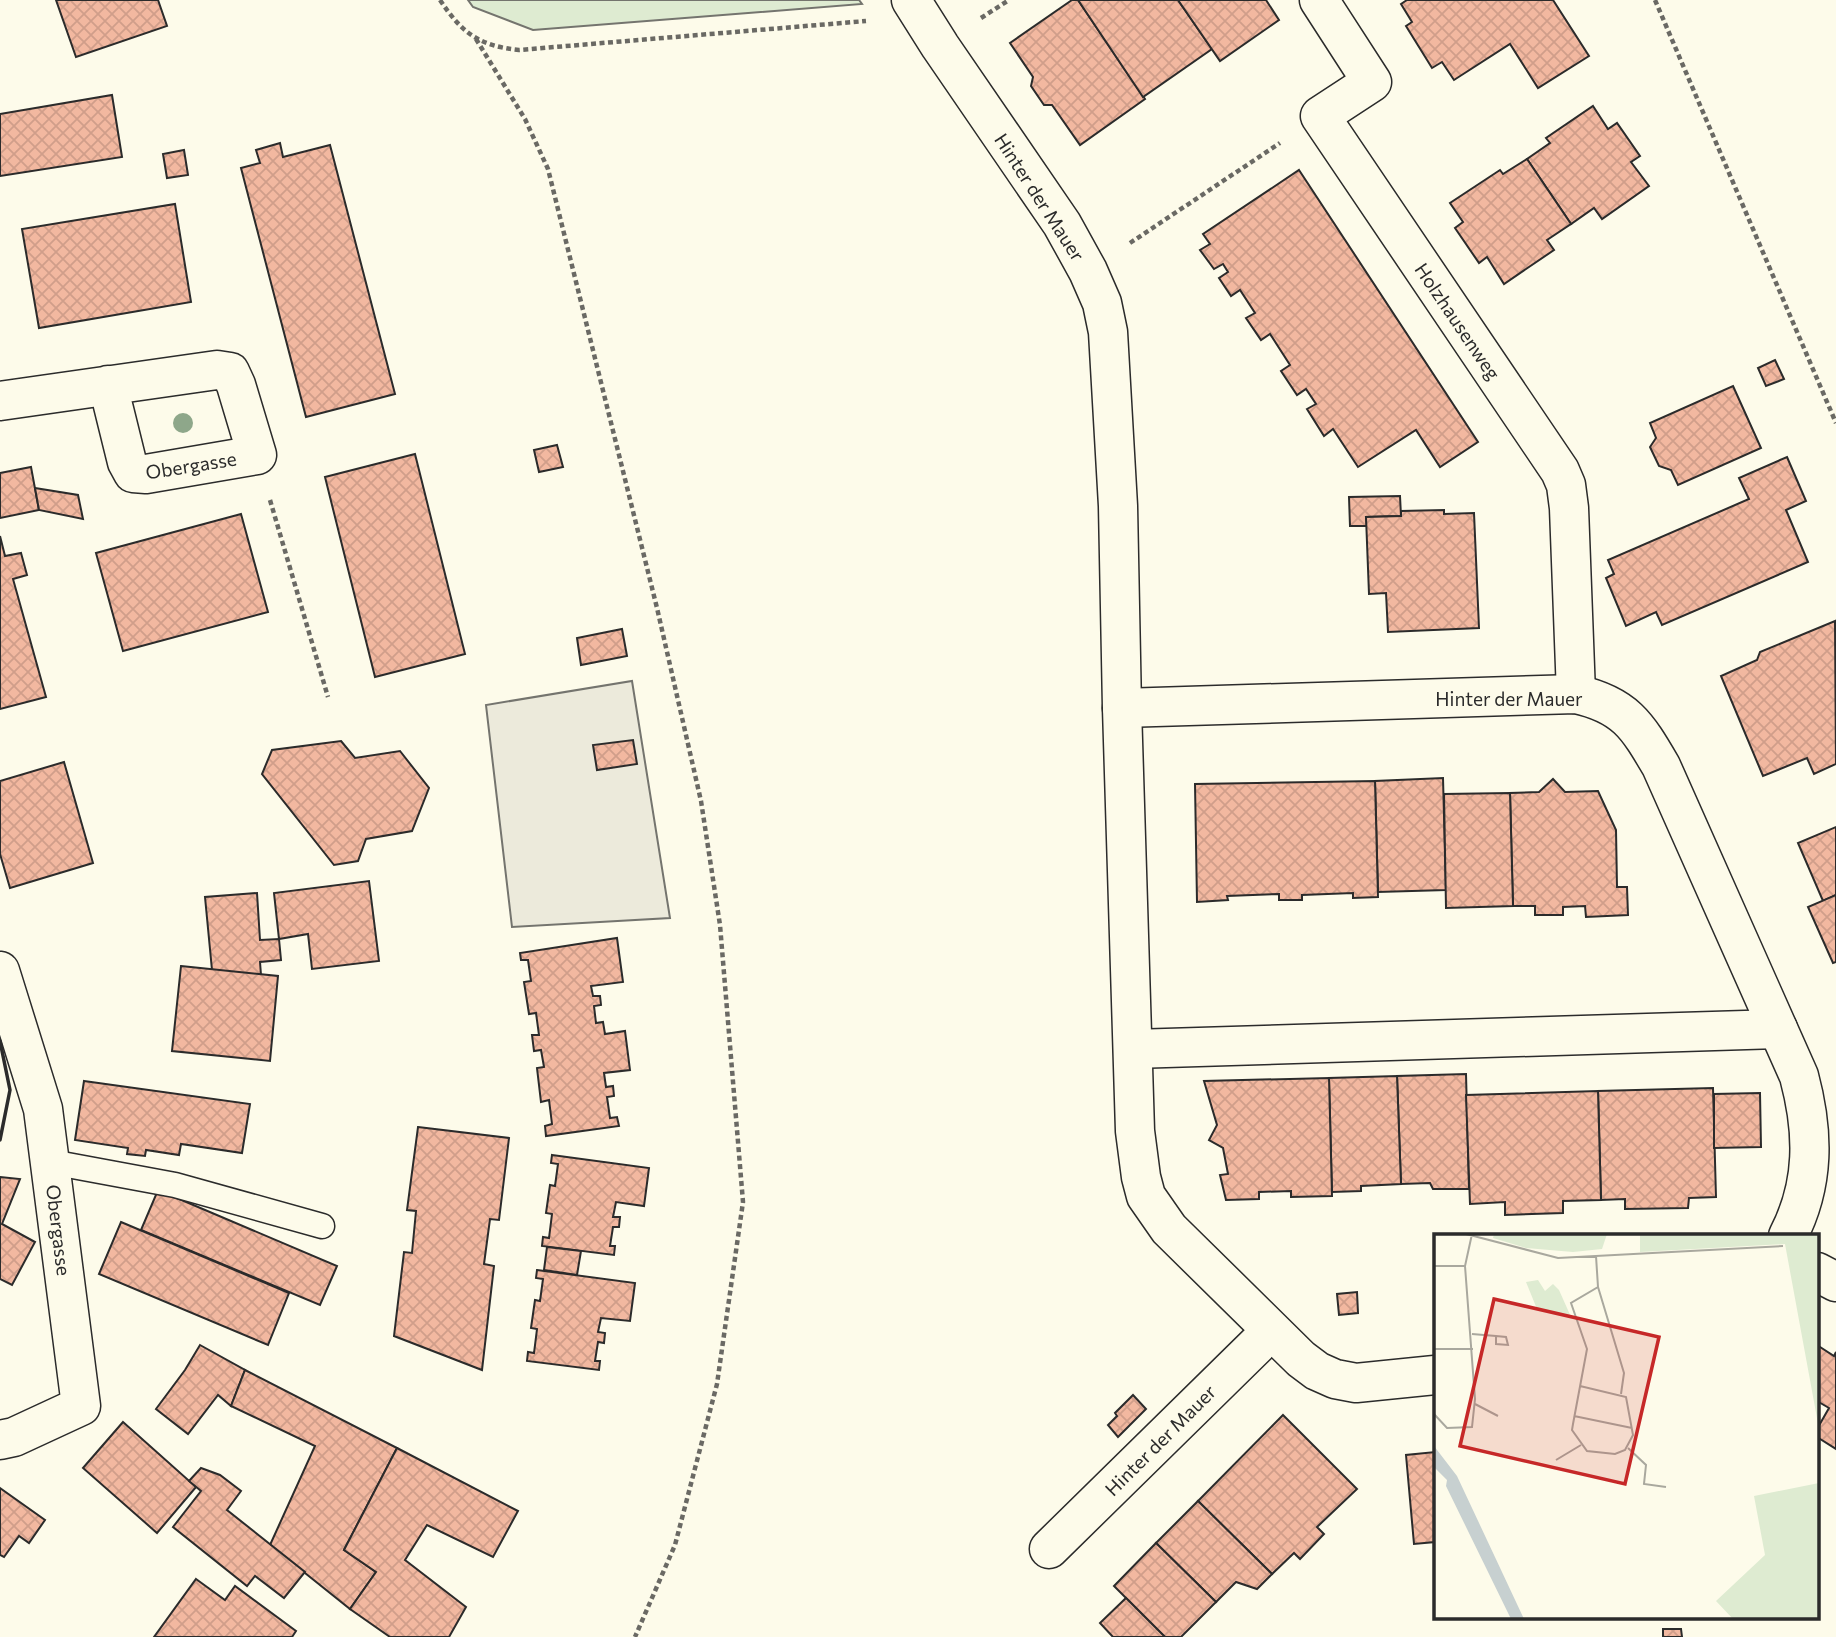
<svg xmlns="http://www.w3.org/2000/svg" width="1836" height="1637" viewBox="0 0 1836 1637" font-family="Commissioner,sans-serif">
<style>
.green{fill:#deebd1;stroke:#74746e;stroke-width:2}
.parking{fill:#eceadb;stroke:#74746e;stroke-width:2}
.building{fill:url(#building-cross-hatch);stroke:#2b2b2b;stroke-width:2}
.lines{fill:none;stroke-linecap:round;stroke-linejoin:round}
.lane-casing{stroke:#2b2b2b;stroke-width:27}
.street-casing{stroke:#2b2b2b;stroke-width:41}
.path{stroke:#6a6964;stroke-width:4.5;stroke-dasharray:5 3.5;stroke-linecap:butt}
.lane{stroke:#fdfbea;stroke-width:24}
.street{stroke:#fdfbea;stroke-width:38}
.wall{stroke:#2b2b2b;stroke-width:3.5}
.tree{fill:#8ea78a}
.labels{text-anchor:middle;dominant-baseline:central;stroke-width:5;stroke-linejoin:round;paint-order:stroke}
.street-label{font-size:19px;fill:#2b2b2b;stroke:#fdfbea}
.inset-road{fill:none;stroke:#a9a89e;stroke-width:2}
.view{fill:#c62828;fill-opacity:0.15;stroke:#c62828;stroke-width:3.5}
.inset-edge{fill:none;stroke:#2b2b2b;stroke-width:3.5}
</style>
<defs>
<pattern id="building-cross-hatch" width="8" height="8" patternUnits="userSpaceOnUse" patternTransform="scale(1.75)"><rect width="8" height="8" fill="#f2b8a0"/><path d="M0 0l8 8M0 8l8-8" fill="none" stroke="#d09e8a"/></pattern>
</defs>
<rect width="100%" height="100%" fill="#fdfbea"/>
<path class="green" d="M 468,0 L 859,0 L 862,4 L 533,30 L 473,7 Z"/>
<path class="parking" d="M 632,681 L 670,918 L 512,927 L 486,705 Z"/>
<g class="building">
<path d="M 56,0 L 158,0 L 167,26 L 76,57 Z"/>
<path d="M 1072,0 L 1078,0 L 1145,99 L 1080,145 L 1052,105 L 1044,105 L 1031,86 L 1033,77 L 1010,43 Z"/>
<path d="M 1078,0 L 1178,0 L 1212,49 L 1143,97 Z"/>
<path d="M 1178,0 L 1266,0 L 1279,20 L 1220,61 Z"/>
<path d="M 1407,0 L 1553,0 L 1589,56 L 1538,88 L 1510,44 L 1454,80 L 1442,62 L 1432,68 L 1406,26 L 1412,22 L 1401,4 Z"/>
<path d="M 112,95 L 122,157 L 0,176 L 0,114 Z"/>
<path d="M 1593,106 L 1608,129 L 1617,123 L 1640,156 L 1631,162 L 1649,186 L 1602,219 L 1594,208 L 1571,224 L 1527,159 L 1550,143 L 1546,138 Z"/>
<path d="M 280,143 L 283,157 L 330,145 L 395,394 L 306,417 L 241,168 L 260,163 L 256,150 Z"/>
<path d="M 184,150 L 188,175 L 167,178 L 163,154 Z"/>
<path d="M 1527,159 L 1571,224 L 1547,240 L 1554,250 L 1504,284 L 1487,257 L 1479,263 L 1455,228 L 1463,222 L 1450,203 L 1500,170 L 1503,174 Z"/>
<path d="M 1299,170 L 1478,442 L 1440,467 L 1416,430 L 1358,467 L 1333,429 L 1324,436 L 1307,409 L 1316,404 L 1306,389 L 1297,395 L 1281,371 L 1290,365 L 1270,334 L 1261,340 L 1246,318 L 1255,313 L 1240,290 L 1231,296 L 1219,278 L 1228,272 L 1223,264 L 1214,269 L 1200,250 L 1210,244 L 1203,234 Z"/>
<path d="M 175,204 L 191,302 L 39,328 L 22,229 Z"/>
<path d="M 1775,360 L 1784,379 L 1766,386 L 1758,368 Z"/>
<path d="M 1733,386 L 1761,448 L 1678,485 L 1671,470 L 1659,466 L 1650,447 L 1656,438 L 1650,423 Z"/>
<path d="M 557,445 L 563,467 L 539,472 L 534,450 Z"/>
<path d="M 415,454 L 465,654 L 375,677 L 325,477 Z"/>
<path d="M 1787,457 L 1806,501 L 1786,510 L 1808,562 L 1662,625 L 1656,612 L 1626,626 L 1606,578 L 1614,574 L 1608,560 L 1749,499 L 1739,478 Z"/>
<path d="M 31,467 L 39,510 L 0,518 L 0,473 Z"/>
<path d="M 35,488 L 78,495 L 83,519 L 39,510 Z"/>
<path d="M 1400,496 L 1401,516 L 1366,517 L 1367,526 L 1350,526 L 1349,497 Z"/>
<path d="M 1444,510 L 1444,514 L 1474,513 L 1479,628 L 1388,632 L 1386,593 L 1369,594 L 1366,517 L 1401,516 L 1401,511 Z"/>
<path d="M 241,514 L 268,612 L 123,651 L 96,553 Z"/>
<path d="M 0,536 L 5,556 L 21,553 L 27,575 L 13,579 L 46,697 L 0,709 Z"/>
<path d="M 1835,621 L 1836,764 L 1814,774 L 1807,758 L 1763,776 L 1721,676 L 1757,660 L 1760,652 Z"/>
<path d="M 622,629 L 627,656 L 581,665 L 577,638 Z"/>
<path d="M 633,740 L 637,764 L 597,770 L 593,745 Z"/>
<path d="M 341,741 L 355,758 L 400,751 L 429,788 L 412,831 L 366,839 L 358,861 L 334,865 L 262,774 L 272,750 Z"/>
<path d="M 64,762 L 93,863 L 10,888 L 0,854 L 0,781 Z"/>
<path d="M 1443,778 L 1446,890 L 1378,892 L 1375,781 Z"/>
<path d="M 1553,779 L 1565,792 L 1598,791 L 1616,830 L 1617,887 L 1627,887 L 1628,915 L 1586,917 L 1585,906 L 1563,907 L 1563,915 L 1535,915 L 1535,906 L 1513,906 L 1510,793 L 1539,792 Z"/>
<path d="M 1375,781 L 1378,897 L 1353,898 L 1353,893 L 1302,895 L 1302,900 L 1279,900 L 1279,894 L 1227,896 L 1228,900 L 1197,902 L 1195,784 Z"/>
<path d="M 1510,793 L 1513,906 L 1446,908 L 1444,794 Z"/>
<path d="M 1836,827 L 1836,895 L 1823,901 L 1798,843 Z"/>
<path d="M 369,881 L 379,961 L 312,969 L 308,934 L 279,939 L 274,893 Z"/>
<path d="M 257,893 L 260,940 L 279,939 L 281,960 L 260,962 L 261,975 L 212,970 L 205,897 Z"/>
<path d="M 1836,895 L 1836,962 L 1833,963 L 1808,907 Z"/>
<path d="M 617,938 L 623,982 L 591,986 L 593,996 L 600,996 L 601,1005 L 594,1006 L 596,1023 L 603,1022 L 605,1034 L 625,1031 L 630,1070 L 604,1073 L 606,1087 L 613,1086 L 614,1096 L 607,1097 L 610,1118 L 617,1117 L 619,1126 L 546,1136 L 545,1126 L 552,1124 L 549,1100 L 541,1102 L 537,1068 L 544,1067 L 541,1050 L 534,1051 L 532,1035 L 539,1035 L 536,1013 L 529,1014 L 524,982 L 531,981 L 528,960 L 521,960 L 520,953 Z"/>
<path d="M 181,966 L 278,976 L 270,1061 L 172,1051 Z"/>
<path d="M 1466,1074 L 1469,1189 L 1433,1189 L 1430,1183 L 1401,1184 L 1397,1076 Z"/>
<path d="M 1397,1076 L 1401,1184 L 1361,1186 L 1361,1191 L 1332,1192 L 1329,1078 Z"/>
<path d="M 1329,1078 L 1332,1196 L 1291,1197 L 1291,1191 L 1259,1192 L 1259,1199 L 1226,1200 L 1220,1175 L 1228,1174 L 1223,1148 L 1209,1140 L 1217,1125 L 1204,1081 Z"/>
<path d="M 84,1081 L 250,1104 L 242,1153 L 181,1144 L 179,1155 L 146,1150 L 145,1156 L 127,1154 L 128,1148 L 75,1140 Z"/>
<path d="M 1713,1088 L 1716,1197 L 1689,1198 L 1688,1208 L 1625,1209 L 1625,1199 L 1601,1200 L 1598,1091 Z"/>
<path d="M 1598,1091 L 1601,1200 L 1563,1201 L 1563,1213 L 1505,1215 L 1505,1202 L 1470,1204 L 1466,1095 Z"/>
<path d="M 1760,1093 L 1761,1147 L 1714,1148 L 1714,1094 Z"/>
<path d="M 418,1127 L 509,1138 L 499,1220 L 490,1219 L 484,1264 L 494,1266 L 482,1370 L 394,1336 L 404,1252 L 412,1253 L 416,1211 L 407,1210 Z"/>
<path d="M 552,1155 L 649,1168 L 644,1206 L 616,1202 L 613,1217 L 620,1217 L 619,1227 L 613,1227 L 610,1246 L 615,1246 L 614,1255 L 542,1246 L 543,1237 L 549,1238 L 552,1214 L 546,1213 L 550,1185 L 555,1186 L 558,1164 L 551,1163 Z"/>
<path d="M 0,1177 L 20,1179 L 2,1224 L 35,1242 L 12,1285 L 0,1279 Z"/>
<path d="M 158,1190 L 337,1266 L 320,1305 L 141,1230 Z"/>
<path d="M 121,1222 L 289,1293 L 268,1345 L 99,1274 Z"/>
<path d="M 547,1247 L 581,1251 L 577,1275 L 544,1270 Z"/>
<path d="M 537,1270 L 635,1283 L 630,1321 L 601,1318 L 598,1332 L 605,1333 L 604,1343 L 598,1342 L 595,1361 L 600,1361 L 599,1370 L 527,1361 L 528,1352 L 534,1353 L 537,1329 L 531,1328 L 535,1300 L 540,1301 L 543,1279 L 536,1278 Z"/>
<path d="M 1357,1292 L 1358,1313 L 1339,1315 L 1337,1294 Z"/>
<path d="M 200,1345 L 245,1370 L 231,1406 L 218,1395 L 188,1434 L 156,1409 L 185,1370 Z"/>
<path d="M 1817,1345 L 1834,1356 L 1836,1352 L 1836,1449 L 1817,1437 L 1817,1429 L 1829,1408 L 1817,1401 Z"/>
<path d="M 245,1370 L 397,1448 L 344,1550 L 376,1572 L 350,1609 L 270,1545 L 315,1446 L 231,1406 Z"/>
<path d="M 1133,1395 L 1146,1409 L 1118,1437 L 1108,1425 L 1117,1416 L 1115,1413 Z"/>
<path d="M 1283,1415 L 1357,1489 L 1317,1527 L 1324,1534 L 1300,1559 L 1294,1553 L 1272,1574 L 1198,1501 Z"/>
<path d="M 123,1422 L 196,1487 L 157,1533 L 83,1468 Z"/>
<path d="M 397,1448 L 518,1511 L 493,1557 L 427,1525 L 405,1560 L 466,1607 L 449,1637 L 390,1637 L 350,1609 L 376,1572 L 344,1550 Z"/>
<path d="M 1435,1452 L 1435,1542 L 1414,1544 L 1406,1455 Z"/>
<path d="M 201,1468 L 220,1475 L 241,1491 L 227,1510 L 305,1572 L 284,1598 L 255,1576 L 247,1586 L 173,1527 L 201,1491 L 189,1481 Z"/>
<path d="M 0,1488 L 45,1520 L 29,1543 L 19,1536 L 4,1557 L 0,1555 Z"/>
<path d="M 1198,1501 L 1272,1574 L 1257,1589 L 1236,1582 L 1216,1602 L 1156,1543 Z"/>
<path d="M 1156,1543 L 1216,1602 L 1181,1637 L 1165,1637 L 1114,1586 Z"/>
<path d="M 196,1579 L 225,1600 L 235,1586 L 296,1631 L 292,1637 L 154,1637 Z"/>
<path d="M 1126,1598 L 1165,1637 L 1113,1637 L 1100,1623 Z"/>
<path d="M 1663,1629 L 1681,1629 L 1682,1637 L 1663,1637 Z"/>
</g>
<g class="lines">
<g class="lane-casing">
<path id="lane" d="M 51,1162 L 175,1185 L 322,1226"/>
</g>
<g class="street-casing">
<g id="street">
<path d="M 911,0 L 940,46 L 1062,224 L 1088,271 L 1102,303 L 1108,332 L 1118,506 L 1122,708 L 1135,1131 L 1141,1177 L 1146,1196 L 1169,1229 L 1301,1359 L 1317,1371 L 1335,1379 L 1356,1383 L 1435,1375"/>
<path d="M 1319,0 L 1372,82 L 1320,116 L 1560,471 L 1566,485 L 1569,508 L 1576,694"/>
<path d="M 0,401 L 217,370 L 230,372 L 236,385 L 257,455 L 146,474 L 133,473 L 127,462 L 108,385"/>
<path d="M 1122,708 L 1576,694 C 1625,705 1637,725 1661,766 L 1799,1076 C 1814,1132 1815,1184 1788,1236"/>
<path d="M 0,971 L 43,1109 L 81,1406 L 14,1437 L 0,1440"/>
<path d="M 1133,1049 L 1778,1029"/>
<path d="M 1817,1272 L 1836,1282"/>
<path d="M 1049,1549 L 1271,1331"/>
</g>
</g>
<g class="path">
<path d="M 440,0 C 462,33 479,46 519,50 L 866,21"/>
<path d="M 1655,0 L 1836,423"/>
<path d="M 981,18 L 1009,0"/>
<path d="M 476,39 L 525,119 L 548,169 L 657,608 L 701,801 L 720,925 L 743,1202 L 717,1384 L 675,1545 L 635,1637"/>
<path d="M 1130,243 L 1280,143"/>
<path d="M 270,500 L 328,697"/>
</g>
<use href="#lane" class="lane"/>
<use href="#street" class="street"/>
<path class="wall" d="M 0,1041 L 10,1090 L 0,1140"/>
</g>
<circle class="tree" cx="183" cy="423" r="10"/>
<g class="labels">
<g class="street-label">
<text transform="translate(1040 197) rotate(57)">Hinter der Mauer</text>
<text transform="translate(1458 321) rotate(56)">Holzhausenweg</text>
<text transform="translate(191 465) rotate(-9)">Obergasse</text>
<text x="1509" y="698">Hinter der Mauer</text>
<text transform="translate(59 1230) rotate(83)">Obergasse</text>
<text transform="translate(1160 1440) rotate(-45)">Hinter der Mauer</text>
</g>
</g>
<g transform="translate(1434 1234)">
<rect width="385" height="385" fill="#fdfbea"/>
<path d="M 206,0 L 385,0 L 385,195 L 351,10 L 206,18 ZM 385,249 L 385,385 L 299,385 L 282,367 L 331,321 L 320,262 Z" fill="#deebd1"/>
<path d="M 60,0 L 173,0 L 168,15 L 139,18 L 92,14 L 59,4 Z" fill="#deebd1"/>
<path d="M 104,46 L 111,57 L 119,50 L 125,56 L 137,83 L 103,75 L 92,48 Z" fill="#deebd1"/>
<path d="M 0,212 L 23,242 L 90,385 L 77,385 L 12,252 L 13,246 L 0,233 Z" fill="#c7d0d0"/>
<path class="inset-road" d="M 32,0 L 124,24 L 349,12M 0,32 L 31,32M 164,53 L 190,139 L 187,160M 38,100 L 62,102 L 72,103 L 74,111 L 62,110 L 62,102M 0,115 L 39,115M 146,152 L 192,163 L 199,201 L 191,216 L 181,220 L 153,217 L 138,196 L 139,190 L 153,115 L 137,69 L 164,53 L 162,22M 41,170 L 64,182M 0,180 L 13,194 L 38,193 L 41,165 L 31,32 L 38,0M 140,182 L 198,194M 194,214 L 212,231 L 210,250 L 232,253M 122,226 L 147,211"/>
<path class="view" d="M 60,65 L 225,103 L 191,250 L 26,212 Z"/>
<rect width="385" height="385" class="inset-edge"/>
</g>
</svg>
